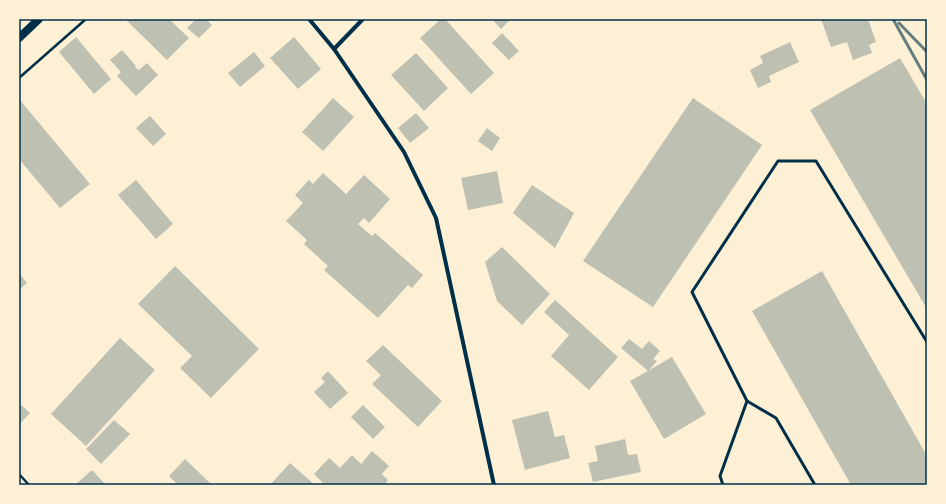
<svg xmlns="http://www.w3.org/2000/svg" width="946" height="504" viewBox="0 0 946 504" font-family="'PT Sans',sans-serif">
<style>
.building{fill:#bec0b2}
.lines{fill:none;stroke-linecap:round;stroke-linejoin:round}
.path{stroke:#003049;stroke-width:2.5}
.service{stroke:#003049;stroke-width:3}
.minor{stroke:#003049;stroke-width:4}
.secondary{stroke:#003049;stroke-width:8}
.rail{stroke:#657d81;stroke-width:3}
.neatline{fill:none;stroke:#003049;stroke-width:1.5}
</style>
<rect width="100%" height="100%" fill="#fdf0d5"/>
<g class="building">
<path d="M 125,19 L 169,19 L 189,38 L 167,60 Z"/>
<path d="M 196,19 L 206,19 L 212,25 L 199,38 L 187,28 Z"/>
<path d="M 441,19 L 445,19 L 494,73 L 471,94 L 420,38 Z"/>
<path d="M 492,19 L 511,19 L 501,29 Z"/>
<path d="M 821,19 L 868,19 L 876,42 L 869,45 L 872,53 L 853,60 L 847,42 L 831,47 Z"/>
<path d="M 502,33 L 519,51 L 509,60 L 492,43 Z"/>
<path d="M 76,37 L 111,79 L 94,94 L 59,52 Z"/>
<path d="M 294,37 L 321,69 L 298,89 L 270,58 Z"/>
<path d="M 790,42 L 799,62 L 769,76 L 771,82 L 758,88 L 750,70 L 763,63 L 760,56 Z"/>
<path d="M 122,50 L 136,66 L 135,67 L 139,70 L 147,63 L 158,75 L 136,96 L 117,76 L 121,72 L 110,60 Z"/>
<path d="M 254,52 L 265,66 L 240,87 L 228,73 Z"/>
<path d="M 416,53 L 448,88 L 424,111 L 391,75 Z"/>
<path d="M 900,58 L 927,104 L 927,309 L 810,110 Z"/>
<path d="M 333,98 L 354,117 L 323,151 L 302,132 Z"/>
<path d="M 693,98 L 762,145 L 653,307 L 583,261 Z"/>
<path d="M 19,99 L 90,184 L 60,208 L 19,159 Z"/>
<path d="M 416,113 L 429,128 L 410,143 L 398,128 Z"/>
<path d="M 150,116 L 166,134 L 153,146 L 136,128 Z"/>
<path d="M 487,128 L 500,138 L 492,151 L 478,141 Z"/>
<path d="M 497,171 L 503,203 L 468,210 L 461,178 Z"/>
<path d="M 323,173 L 346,194 L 364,175 L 390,199 L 369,223 L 364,218 L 358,224 L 372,236 L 375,233 L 423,275 L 412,288 L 408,285 L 378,318 L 324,270 L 328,266 L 304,244 L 307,240 L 286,221 L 303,203 L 295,195 L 309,180 L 313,184 Z"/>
<path d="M 136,180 L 173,224 L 156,239 L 118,195 Z"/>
<path d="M 532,185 L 574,213 L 555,248 L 513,213 Z"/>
<path d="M 502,247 L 550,294 L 522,325 L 497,301 L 485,262 Z"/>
<path d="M 175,266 L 259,349 L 211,398 L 180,368 L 192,356 L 138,304 Z"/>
<path d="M 822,271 L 927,456 L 927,482 L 922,485 L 851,485 L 752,311 Z"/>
<path d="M 19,273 L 27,283 L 19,290 Z"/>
<path d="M 555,300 L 618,357 L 589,390 L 551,356 L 569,335 L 544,312 Z"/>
<path d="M 120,338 L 155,370 L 86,446 L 51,414 Z"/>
<path d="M 629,339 L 642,349 L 649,341 L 660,351 L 653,359 L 657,361 L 648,371 L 621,348 Z"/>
<path d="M 383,345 L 442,401 L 418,427 L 372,384 L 381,375 L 366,361 Z"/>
<path d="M 672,357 L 706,414 L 664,439 L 630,381 Z"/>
<path d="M 328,371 L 348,393 L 330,409 L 314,392 L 325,382 L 321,378 Z"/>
<path d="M 19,403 L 30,413 L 19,425 Z"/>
<path d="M 363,405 L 385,427 L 373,439 L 351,417 Z"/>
<path d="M 548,411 L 555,437 L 564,435 L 570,458 L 525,470 L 512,420 Z"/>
<path d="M 114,420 L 130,434 L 101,464 L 86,449 Z"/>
<path d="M 625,439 L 628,455 L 637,454 L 641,472 L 593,482 L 588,463 L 598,461 L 595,446 Z"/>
<path d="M 372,451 L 389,466 L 382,474 L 388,480 L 384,485 L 325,485 L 314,474 L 329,458 L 340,468 L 352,455 L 361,464 Z"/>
<path d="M 185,459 L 212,485 L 178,485 L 169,476 Z"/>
<path d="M 290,463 L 315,485 L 292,485 L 290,483 L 289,485 L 270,485 Z"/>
<path d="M 92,470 L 106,485 L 75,485 Z"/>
</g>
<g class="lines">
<g class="path">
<path d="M 19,78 L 86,19"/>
<path d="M 19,474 L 29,485"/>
</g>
<g class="service">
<path d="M 747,401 L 776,418 L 815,485"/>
<path d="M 723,485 L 720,476 L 747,401 L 692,292 L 778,161 L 816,161 L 927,342"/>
</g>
<g class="minor">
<path d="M 309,19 L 334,49 L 404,152 L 436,218 L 494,485"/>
<path d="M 334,49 L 363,19"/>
</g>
<path class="secondary" d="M 19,38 L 39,19"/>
<g class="rail">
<path d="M 893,19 L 927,80"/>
<path d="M 899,23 L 927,52"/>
</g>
</g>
<rect width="946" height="504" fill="none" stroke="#fdf0d5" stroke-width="40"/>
<rect x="20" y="20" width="906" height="464" class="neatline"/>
</svg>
